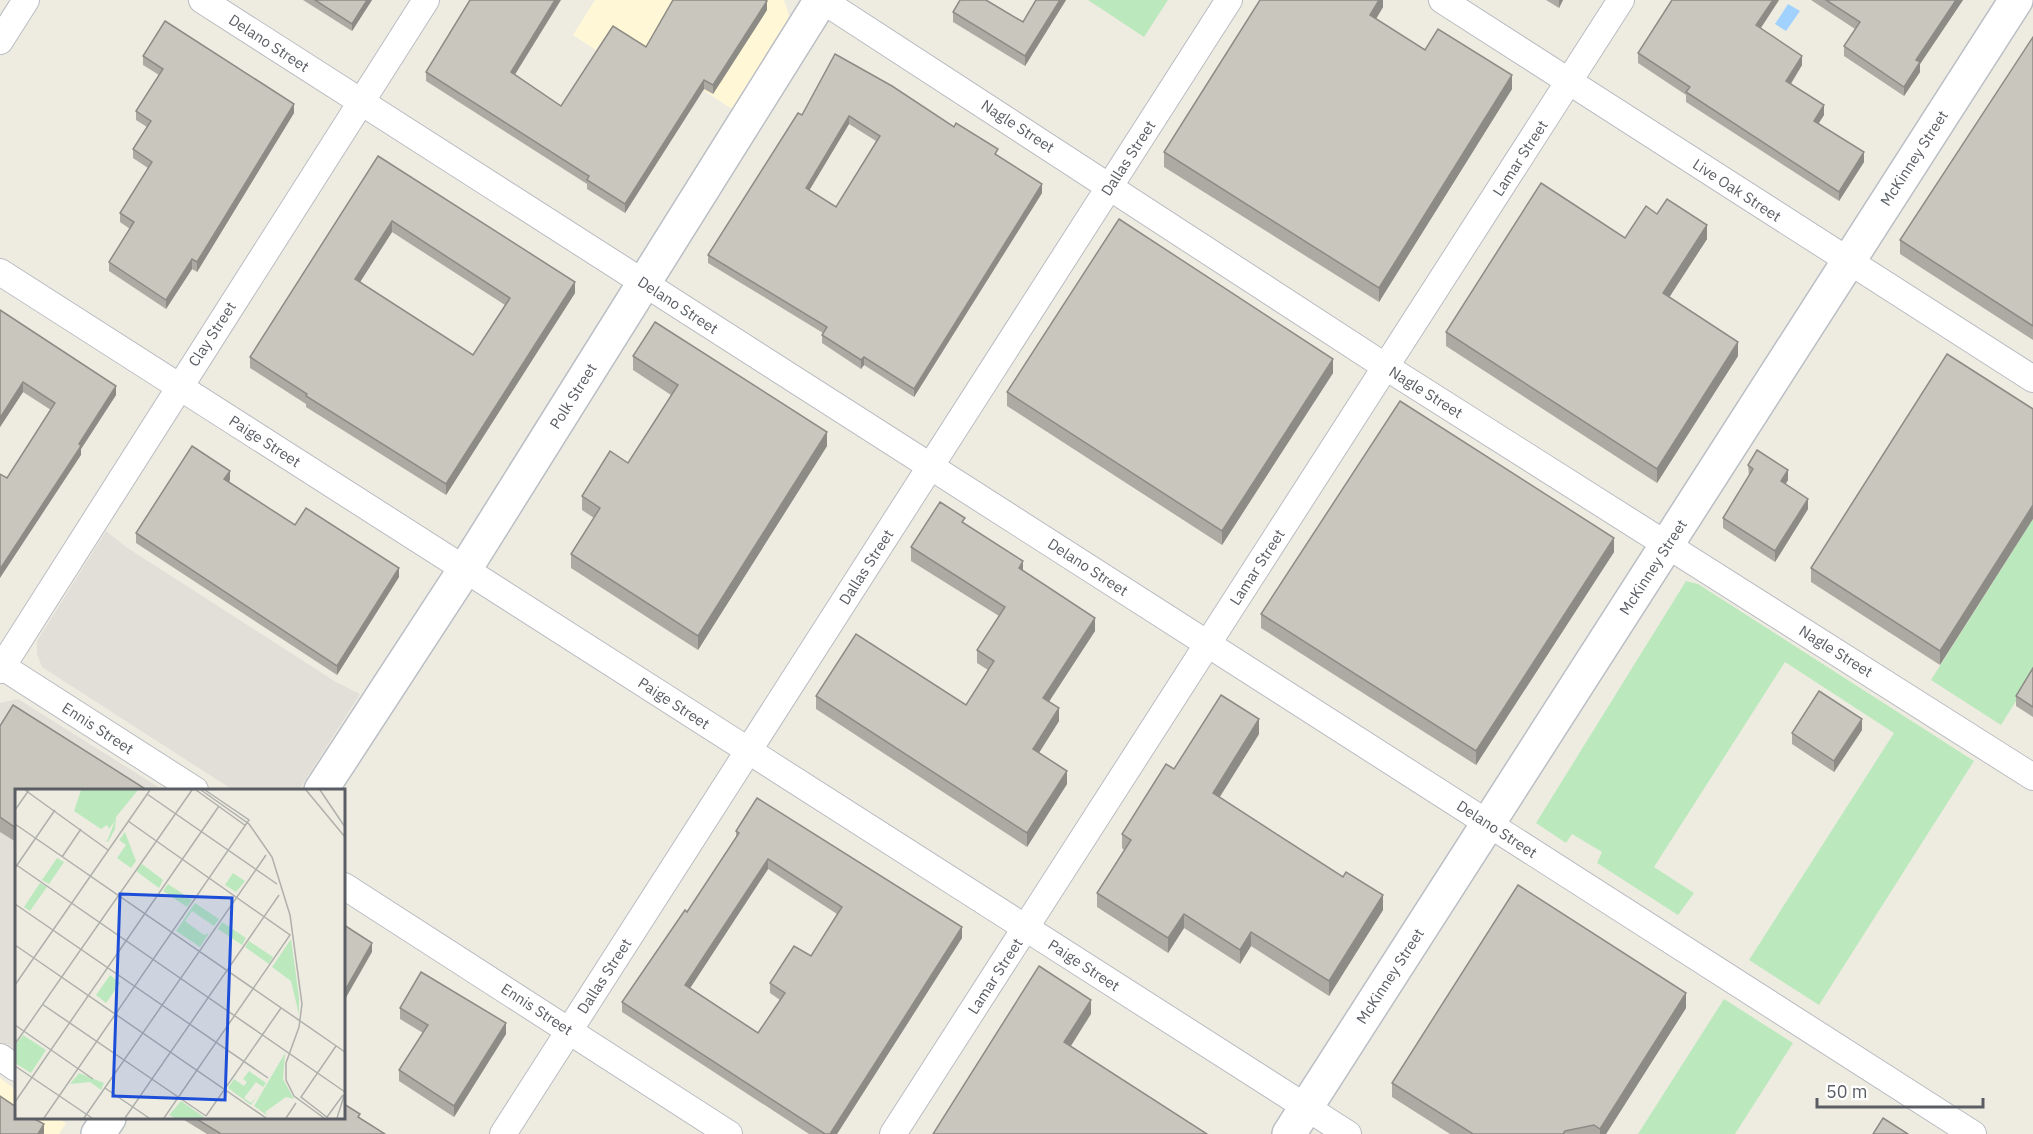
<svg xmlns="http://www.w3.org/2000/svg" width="2033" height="1134" viewBox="0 0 2033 1134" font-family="'IBM Plex Sans',sans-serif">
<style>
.commercial{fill:#fff7d6}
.industrial{fill:#e2dfd9}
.green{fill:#bbe9bd}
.water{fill:#a1d2ff}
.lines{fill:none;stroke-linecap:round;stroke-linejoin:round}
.street-casing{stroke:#b9bcc2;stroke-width:28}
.secondary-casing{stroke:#babec5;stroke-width:36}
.street{stroke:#fff;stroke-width:26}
.secondary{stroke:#fff;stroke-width:33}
.wall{fill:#adaaa3;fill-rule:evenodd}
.shaded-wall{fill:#8d8b85}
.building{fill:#c9c6be;stroke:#8d8b85;stroke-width:1.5;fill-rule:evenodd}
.labels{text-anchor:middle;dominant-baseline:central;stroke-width:6;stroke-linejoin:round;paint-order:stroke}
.street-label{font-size:15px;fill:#5a5e64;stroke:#fff}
.inset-road{fill:none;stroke:#afafab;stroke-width:1.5}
.view{fill:#1d4ed8;fill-opacity:0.15;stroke:#1d4ed8;stroke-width:3}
.inset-edge{fill:none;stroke:#5a5e64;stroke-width:3}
</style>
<rect width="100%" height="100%" fill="#eeece1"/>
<g class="commercial">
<path d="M 595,0 L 784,0 L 789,15 L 787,25 L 732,109 L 610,29 L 596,50 L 573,35 Z"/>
<path d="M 0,1078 L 16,1090 L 16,1118 L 58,1118 L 66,1123 L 59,1134 L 0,1134 Z"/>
</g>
<g class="industrial">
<path d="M 106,531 L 126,547 L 336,682 L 360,694 L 299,790 L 233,790 L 42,667 L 37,654 L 37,641 Z"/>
<path d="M 18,699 L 163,790 L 16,790 L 16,1055 L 0,1044 L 0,703 Z"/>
</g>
<g class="green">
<path d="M 1088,0 L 1168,0 L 1144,37 Z"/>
<path d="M 2033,519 L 2033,674 L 2001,725 L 1931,680 Z"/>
<path d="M 1686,581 L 1698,584 L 1974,761 L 1819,1005 L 1749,960 L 1894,733 L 1785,662 L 1654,867 L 1694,893 L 1678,915 L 1597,863 L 1602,852 L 1572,834 L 1566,843 L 1536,823 Z"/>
<path d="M 1724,999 L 1793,1043 L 1735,1134 L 1638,1134 Z"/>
</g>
<path class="water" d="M 1788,4 L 1800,11 L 1786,31 L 1775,24 Z"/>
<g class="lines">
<g class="street-casing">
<g id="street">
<path d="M 202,0 L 1973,1134"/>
<path d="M 822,0 L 1386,367 L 2033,777"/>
<path d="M 1442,0 L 2033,379"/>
<path d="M 0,41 L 26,0"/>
<path d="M 0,272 L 1348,1134"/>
<path d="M 0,665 L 195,790"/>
<path d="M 0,670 L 426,0"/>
<path d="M 344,886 L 729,1134"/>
<path d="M 0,1057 L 16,1068"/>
<path d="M 503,1134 L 1229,0"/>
<path d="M 893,1134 L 1621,0"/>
</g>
</g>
<g class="secondary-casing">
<g id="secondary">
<path d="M 321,790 L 465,569 L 821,0"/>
<path d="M 98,1134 L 109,1118"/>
<path d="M 1289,1134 L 2016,0"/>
</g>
</g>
<use href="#street" class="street"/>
<use href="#secondary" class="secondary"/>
</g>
<g class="wall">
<path d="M 303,0 L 372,0 L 352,31 Z"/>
<path d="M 1036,0 L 1066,0 L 1025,66 L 953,22 L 953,12 L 1023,22 Z"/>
<path d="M 1383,0 L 1383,7 L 1376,19 L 1425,50 L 1512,89 L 1379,302 L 1164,167 L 1164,152 Z"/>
<path d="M 1546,0 L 1563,0 L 1559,8 Z"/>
<path d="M 1779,0 L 1761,28 L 1802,65 L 1791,84 L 1824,115 L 1819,123 L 1864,162 L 1839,201 L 1686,102 L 1686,95 L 1638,63 L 1638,53 Z"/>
<path d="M 1811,0 L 1963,0 L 1920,64 L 1920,72 L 1904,96 L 1844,56 L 1844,46 L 1855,29 Z"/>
<path d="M 767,10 L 713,94 L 704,89 L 625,213 L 587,189 L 587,184 L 426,81 L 426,72 L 515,74 L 561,106 L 646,47 Z"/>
<path d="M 2033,37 L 2033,340 L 1900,254 L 1900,240 Z"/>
<path d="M 835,54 L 998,156 L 1042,193 L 914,397 L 864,365 L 861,369 L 822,343 L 822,335 L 823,333 L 708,263 L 708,255 L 802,115 ZM 849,124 L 876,141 L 836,207 L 809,190 Z"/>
<path d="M 143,56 L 294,113 L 197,272 L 192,269 L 166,309 L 109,271 L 109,262 L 130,229 L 120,222 L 120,213 L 148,168 L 133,158 L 133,149 L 147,127 L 136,120 L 136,111 L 159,75 L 143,65 Z"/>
<path d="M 378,156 L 575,293 L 446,495 L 306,407 L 306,404 L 250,368 L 250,357 ZM 392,232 L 505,305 L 473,355 L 360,282 Z"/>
<path d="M 1657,214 L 1707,239 L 1669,297 L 1738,356 L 1657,483 L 1446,346 L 1446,332 L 1625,238 Z"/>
<path d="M 0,310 L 116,395 L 81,449 L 81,455 L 7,478 L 51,410 L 23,392 L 0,427 Z"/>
<path d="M 1947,354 L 1940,665 L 1811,582 L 1811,568 Z"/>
<path d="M 633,356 L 827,446 L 698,650 L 571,568 L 571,554 L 594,518 L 582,510 L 582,496 L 628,463 L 671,395 L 633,370 Z"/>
<path d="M 1333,373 L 1222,545 L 1007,406 L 1007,392 Z"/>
<path d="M 1748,465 L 1788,480 L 1785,484 L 1808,509 L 1775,562 L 1723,528 L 1723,518 L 1749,476 Z"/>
<path d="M 230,480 L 229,482 L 295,525 L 399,577 L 337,675 L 136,543 L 136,533 Z"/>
<path d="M 965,524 L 1023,571 L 1095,631 L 1049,701 L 1059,721 L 1039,753 L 1067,784 L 1027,847 L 816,709 L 816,696 L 966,705 L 988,670 L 977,663 L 977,650 L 999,616 L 911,561 L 911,547 Z"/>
<path d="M 1614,552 L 1476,765 L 1261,628 L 1261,614 Z"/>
<path d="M 2033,668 L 2033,717 L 2016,706 L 2016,696 Z"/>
<path d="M 0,726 L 16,790 L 16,842 L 0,832 Z"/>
<path d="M 1862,730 L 1834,772 L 1792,744 L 1792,733 Z"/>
<path d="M 1259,734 L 1219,797 L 1383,910 L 1329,996 L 1251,946 L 1240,964 L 1184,928 L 1168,953 L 1097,907 L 1097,893 L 1124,850 L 1122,848 L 1122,834 L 1174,769 Z"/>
<path d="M 736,831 L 962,938 L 837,1134 L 809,1134 L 622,1012 L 622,1002 L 687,912 L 736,837 ZM 768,869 L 837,914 L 811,956 L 770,983 L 770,993 L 780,1000 L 758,1033 L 690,988 Z"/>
<path d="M 400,1008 L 506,1034 L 454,1117 L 399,1081 L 399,1070 L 423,1033 L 400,1019 Z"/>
<path d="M 1686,1008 L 1606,1134 L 1450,1134 L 1392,1097 L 1392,1083 Z"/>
<path d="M 181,1118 L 360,1118 L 385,1134 L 207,1134 Z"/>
</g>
<g class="shaded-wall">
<path d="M 367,0 L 372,0 L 352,31 L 352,24 Z"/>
<path d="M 555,0 L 561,0 L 511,81 L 511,72 Z"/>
<path d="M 1060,0 L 1066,0 L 1025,66 L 1025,56 Z"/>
<path d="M 1379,0 L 1383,0 L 1383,7 L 1370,29 L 1370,15 Z"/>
<path d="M 1559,0 L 1563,0 L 1559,8 Z"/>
<path d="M 1773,0 L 1779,0 L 1756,35 L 1756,25 Z"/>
<path d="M 1956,0 L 1963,0 L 1920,64 L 1920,72 L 1904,96 L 1904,87 L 1916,60 Z"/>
<path d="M 767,1 L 767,10 L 713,94 L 713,85 Z"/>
<path d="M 1802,56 L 1802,65 L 1786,91 L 1786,81 Z"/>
<path d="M 1512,75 L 1512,89 L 1379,302 L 1379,288 Z"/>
<path d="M 704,80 L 704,89 L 625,213 L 625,204 Z"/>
<path d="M 294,104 L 294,113 L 197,272 L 197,262 Z"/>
<path d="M 1824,105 L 1824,115 L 1814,130 L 1814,121 Z"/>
<path d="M 849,116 L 849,124 L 806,196 L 806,188 Z"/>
<path d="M 1864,152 L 1864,162 L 1839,201 L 1839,192 Z"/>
<path d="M 1042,184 L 1042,193 L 914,397 L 914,389 Z"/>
<path d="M 392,221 L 392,232 L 355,290 L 355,279 Z"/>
<path d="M 1707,225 L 1707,239 L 1663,307 L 1663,293 Z"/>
<path d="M 192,259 L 192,269 L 166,309 L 166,300 Z"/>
<path d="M 575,282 L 575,293 L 446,495 L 446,484 Z"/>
<path d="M 1738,342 L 1738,356 L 1657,483 L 1657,469 Z"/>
<path d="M 864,357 L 864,365 L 861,369 L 861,360 Z"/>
<path d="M 1333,359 L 1333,373 L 1222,545 L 1222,531 Z"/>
<path d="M 23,382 L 23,392 L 0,427 L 0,418 Z"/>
<path d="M 116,386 L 116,395 L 81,449 L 81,455 L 0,578 L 0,569 Z"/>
<path d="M 827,432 L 827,446 L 698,650 L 698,636 Z"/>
<path d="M 1788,470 L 1788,480 L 1781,492 L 1781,481 Z"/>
<path d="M 230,471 L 230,480 L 224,489 L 224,479 Z"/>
<path d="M 1808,499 L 1808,509 L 1775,562 L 1775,551 Z"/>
<path d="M 2033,505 L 2033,519 L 1940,665 L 1940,651 Z"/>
<path d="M 1614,538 L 1614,552 L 1476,765 L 1476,751 Z"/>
<path d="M 1023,561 L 1023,574 L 1019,568 Z"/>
<path d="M 399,568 L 399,577 L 337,675 L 337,666 Z"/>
<path d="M 1095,618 L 1095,631 L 1043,711 L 1043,698 Z"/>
<path d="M 1059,708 L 1059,721 L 1033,762 L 1033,749 Z"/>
<path d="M 1259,719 L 1259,734 L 1213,808 L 1213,793 Z"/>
<path d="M 1862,719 L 1862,730 L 1834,772 L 1834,761 Z"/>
<path d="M 1067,771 L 1067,784 L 1027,847 L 1027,833 Z"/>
<path d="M 768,859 L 768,869 L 685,996 L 685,985 Z"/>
<path d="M 1383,895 L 1383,910 L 1329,996 L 1329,981 Z"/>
<path d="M 1184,914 L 1184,928 L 1168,953 L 1168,938 Z"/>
<path d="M 962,927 L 962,938 L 837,1134 L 830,1134 Z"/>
<path d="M 1251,932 L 1251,946 L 1240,964 L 1240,950 Z"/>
<path d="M 372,943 L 372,952 L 344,1001 L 344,992 Z"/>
<path d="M 1686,993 L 1686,1008 L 1606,1134 L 1600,1134 L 1600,1129 Z"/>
<path d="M 1091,1000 L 1091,1014 L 1064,1057 L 1064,1042 Z"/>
<path d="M 506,1023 L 506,1034 L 454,1117 L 454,1106 Z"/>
<path d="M 44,1124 L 44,1134 L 38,1134 Z"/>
</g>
<g class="building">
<path d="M 315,0 L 367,0 L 352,24 Z"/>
<path d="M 470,0 L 555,0 L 511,72 L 561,106 L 613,26 L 646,47 L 673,0 L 765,0 L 767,1 L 713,85 L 704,80 L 625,204 L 587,180 L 589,176 L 426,72 Z"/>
<path d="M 960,0 L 986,0 L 1023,22 L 1036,0 L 1060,0 L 1025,56 L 953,12 Z"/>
<path d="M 1260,0 L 1379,0 L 1370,15 L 1425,50 L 1438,29 L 1512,75 L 1379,288 L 1164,152 Z"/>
<path d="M 1672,0 L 1773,0 L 1756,25 L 1802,56 L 1786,81 L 1824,105 L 1814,121 L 1864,152 L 1839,192 L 1686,92 L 1690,87 L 1638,53 Z"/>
<path d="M 1826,0 L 1956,0 L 1916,60 L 1920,62 L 1904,87 L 1844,46 L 1860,22 Z"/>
<path d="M 165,21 L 294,104 L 197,262 L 192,259 L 166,300 L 109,262 L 134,222 L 120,213 L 152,162 L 133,149 L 151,121 L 136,111 L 163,69 L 143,56 Z"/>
<path d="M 2033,37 L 2033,326 L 1900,240 Z"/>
<path d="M 835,54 L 892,86 L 954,127 L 956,123 L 998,149 L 995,154 L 1042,184 L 914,389 L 864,357 L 861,360 L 822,335 L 827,327 L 708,255 L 798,113 L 802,115 ZM 849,116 L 880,136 L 836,207 L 806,188 Z"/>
<path d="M 378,156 L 575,282 L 446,484 L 306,396 L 307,394 L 250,357 ZM 392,221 L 510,298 L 473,355 L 355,279 Z"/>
<path d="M 1541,183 L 1625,238 L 1646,206 L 1657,214 L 1667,199 L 1707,225 L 1663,293 L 1738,342 L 1657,469 L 1446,332 Z"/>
<path d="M 1119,219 L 1333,359 L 1222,531 L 1007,392 Z"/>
<path d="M 0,310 L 116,386 L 79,444 L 81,446 L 0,569 L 0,474 L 7,478 L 55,403 L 23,382 L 0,418 Z"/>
<path d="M 655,322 L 827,432 L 698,636 L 571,554 L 600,508 L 582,496 L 610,451 L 628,463 L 678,385 L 633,356 Z"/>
<path d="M 1947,354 L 2033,409 L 2033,505 L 1940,651 L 1811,568 Z"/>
<path d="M 1400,401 L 1614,538 L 1476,751 L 1261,614 Z"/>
<path d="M 192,446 L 230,471 L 224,479 L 295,525 L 306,508 L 399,568 L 337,666 L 136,533 Z"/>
<path d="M 1757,450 L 1788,470 L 1781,481 L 1808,499 L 1775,551 L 1723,518 L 1753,469 L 1748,465 Z"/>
<path d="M 940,502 L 965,518 L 962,522 L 1023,561 L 1019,568 L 1095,618 L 1043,698 L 1059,708 L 1033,749 L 1067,771 L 1027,833 L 816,696 L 856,634 L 966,705 L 994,661 L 977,650 L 1005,607 L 911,547 Z"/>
<path d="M 2033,668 L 2033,707 L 2016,696 Z"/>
<path d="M 1819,691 L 1862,719 L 1834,761 L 1792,733 Z"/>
<path d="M 1221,695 L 1259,719 L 1213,793 L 1343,877 L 1346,872 L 1383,895 L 1329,981 L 1251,932 L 1240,950 L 1184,914 L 1168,938 L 1097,893 L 1131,840 L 1122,834 L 1166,764 L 1174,769 Z"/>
<path d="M 13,705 L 147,790 L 16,790 L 16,828 L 0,817 L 0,726 Z"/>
<path d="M 757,798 L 962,927 L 830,1134 L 825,1134 L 622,1002 L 685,910 L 687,912 L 739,833 L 736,831 ZM 768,859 L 842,907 L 811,956 L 794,946 L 770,983 L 785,993 L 758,1033 L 685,985 Z"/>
<path d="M 1518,885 L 1686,993 L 1600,1129 L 1594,1125 L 1565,1131 L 1563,1134 L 1473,1134 L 1392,1083 Z"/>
<path d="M 344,925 L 372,943 L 344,992 Z"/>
<path d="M 1039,966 L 1091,1000 L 1064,1042 L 1207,1134 L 933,1134 Z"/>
<path d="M 421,972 L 506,1023 L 454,1106 L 399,1070 L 428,1025 L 400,1008 Z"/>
<path d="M 0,1096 L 16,1107 L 16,1118 L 33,1118 L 44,1124 L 38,1134 L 0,1134 Z"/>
<path d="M 344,1104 L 360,1114 L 358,1117 L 385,1134 L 221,1134 L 195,1118 L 344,1118 Z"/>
<path d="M 1883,1118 L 1908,1134 L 1873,1134 Z"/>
</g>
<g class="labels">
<g class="street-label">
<text transform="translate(269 43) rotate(33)">Delano Street</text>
<text transform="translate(1018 126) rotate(33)">Nagle Street</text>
<text transform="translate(1128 158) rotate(-57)">Dallas Street</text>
<text transform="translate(1520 158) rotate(-57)">Lamar Street</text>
<text transform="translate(1914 158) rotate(-57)">McKinney Street</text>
<text transform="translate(1737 190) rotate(33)">Live Oak Street</text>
<text transform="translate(678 305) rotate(33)">Delano Street</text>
<text transform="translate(212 334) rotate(-57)">Clay Street</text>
<text transform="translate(1426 392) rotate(32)">Nagle Street</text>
<text transform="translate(573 396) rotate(-58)">Polk Street</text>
<text transform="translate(265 441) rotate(33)">Paige Street</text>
<text transform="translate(866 567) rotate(-57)">Dallas Street</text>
<text transform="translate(1088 567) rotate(33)">Delano Street</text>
<text transform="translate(1257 567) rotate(-57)">Lamar Street</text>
<text transform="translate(1653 567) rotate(-57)">McKinney Street</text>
<text transform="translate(1836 651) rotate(32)">Nagle Street</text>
<text transform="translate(674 703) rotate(33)">Paige Street</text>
<text transform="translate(98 728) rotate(33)">Ennis Street</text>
<text transform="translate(1497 829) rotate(33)">Delano Street</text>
<text transform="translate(1084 965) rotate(33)">Paige Street</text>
<text transform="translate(604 976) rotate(-57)">Dallas Street</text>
<text transform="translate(995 976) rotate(-57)">Lamar Street</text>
<text transform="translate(1390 976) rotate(-57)">McKinney Street</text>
<text transform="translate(537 1009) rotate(33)">Ennis Street</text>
</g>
</g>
<g transform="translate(15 789)">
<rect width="330" height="330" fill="#eeece1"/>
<path d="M 66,1 L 123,1 L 101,28 L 100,40 L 93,53 L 88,50 L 92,52 L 100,32 L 94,40 L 92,36 L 86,40 L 59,22 ZM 110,43 L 121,72 L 116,79 L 102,69 L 111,56 L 104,51 ZM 42,69 L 49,73 L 34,95 L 27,91 ZM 127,75 L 148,91 L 144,99 L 121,82 ZM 218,84 L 230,92 L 221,103 L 210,96 ZM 25,94 L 32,98 L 15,122 L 9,118 ZM 153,95 L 177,111 L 172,118 L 148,102 ZM 180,114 L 204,130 L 199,137 L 177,122 L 170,132 L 189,146 L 194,144 L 185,158 L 161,142 ZM 207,133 L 231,149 L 227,156 L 203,140 ZM 276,150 L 284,208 L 284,226 L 276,192 L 257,178 ZM 234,152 L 258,168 L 254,175 L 230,158 ZM 95,186 L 105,194 L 91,214 L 81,206 ZM 8,246 L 31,261 L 16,284 L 0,274 L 0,257 ZM 270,264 L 268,290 L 279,310 L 271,308 L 250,323 L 253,327 L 239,317 ZM 234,282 L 251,294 L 248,298 L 241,293 L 229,309 L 236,314 L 242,307 L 236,316 L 213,299 L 219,290 L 229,297 L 232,293 L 228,290 ZM 64,284 L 89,294 L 86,301 L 75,293 L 55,295 ZM 166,312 L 189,328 L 188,329 L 160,329 L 154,326 Z" fill="#bbe9bd"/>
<path class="inset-road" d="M 10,1 L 93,61M 181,1 L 231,37M 186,1 L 234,35 L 257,68 L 275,126 L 287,215 L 284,238 L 271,274 L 271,291 L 279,307 L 309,329M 291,1 L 330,48M 305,1 L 330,38M 132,5 L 262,95M 0,21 L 14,1M 113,32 L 275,146 L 149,329M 0,35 L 330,263M 47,68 L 66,40M 0,75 L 330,303M 0,79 L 40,21M 0,115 L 253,289M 0,156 L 251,329M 0,196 L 135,1M 27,215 L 191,327M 0,236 L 78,290M 0,255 L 177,1M 0,277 L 77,329M 90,299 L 134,329M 0,313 L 204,17M 191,327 L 266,219M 312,328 L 328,306M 29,329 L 234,31 L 190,1M 69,329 L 251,66M 110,329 L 264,106M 271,329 L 281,314M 313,329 L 286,308 L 321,257M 322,329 L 330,304"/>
<path class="view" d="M 105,105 L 217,109 L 210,311 L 98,307 Z"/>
<rect width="330" height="330" class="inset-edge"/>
</g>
<path d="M1817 1098v9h166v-9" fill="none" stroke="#5a5e64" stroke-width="3"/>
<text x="1826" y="1098" font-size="18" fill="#5a5e64" stroke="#ffffff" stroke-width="4.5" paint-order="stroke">50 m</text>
</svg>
